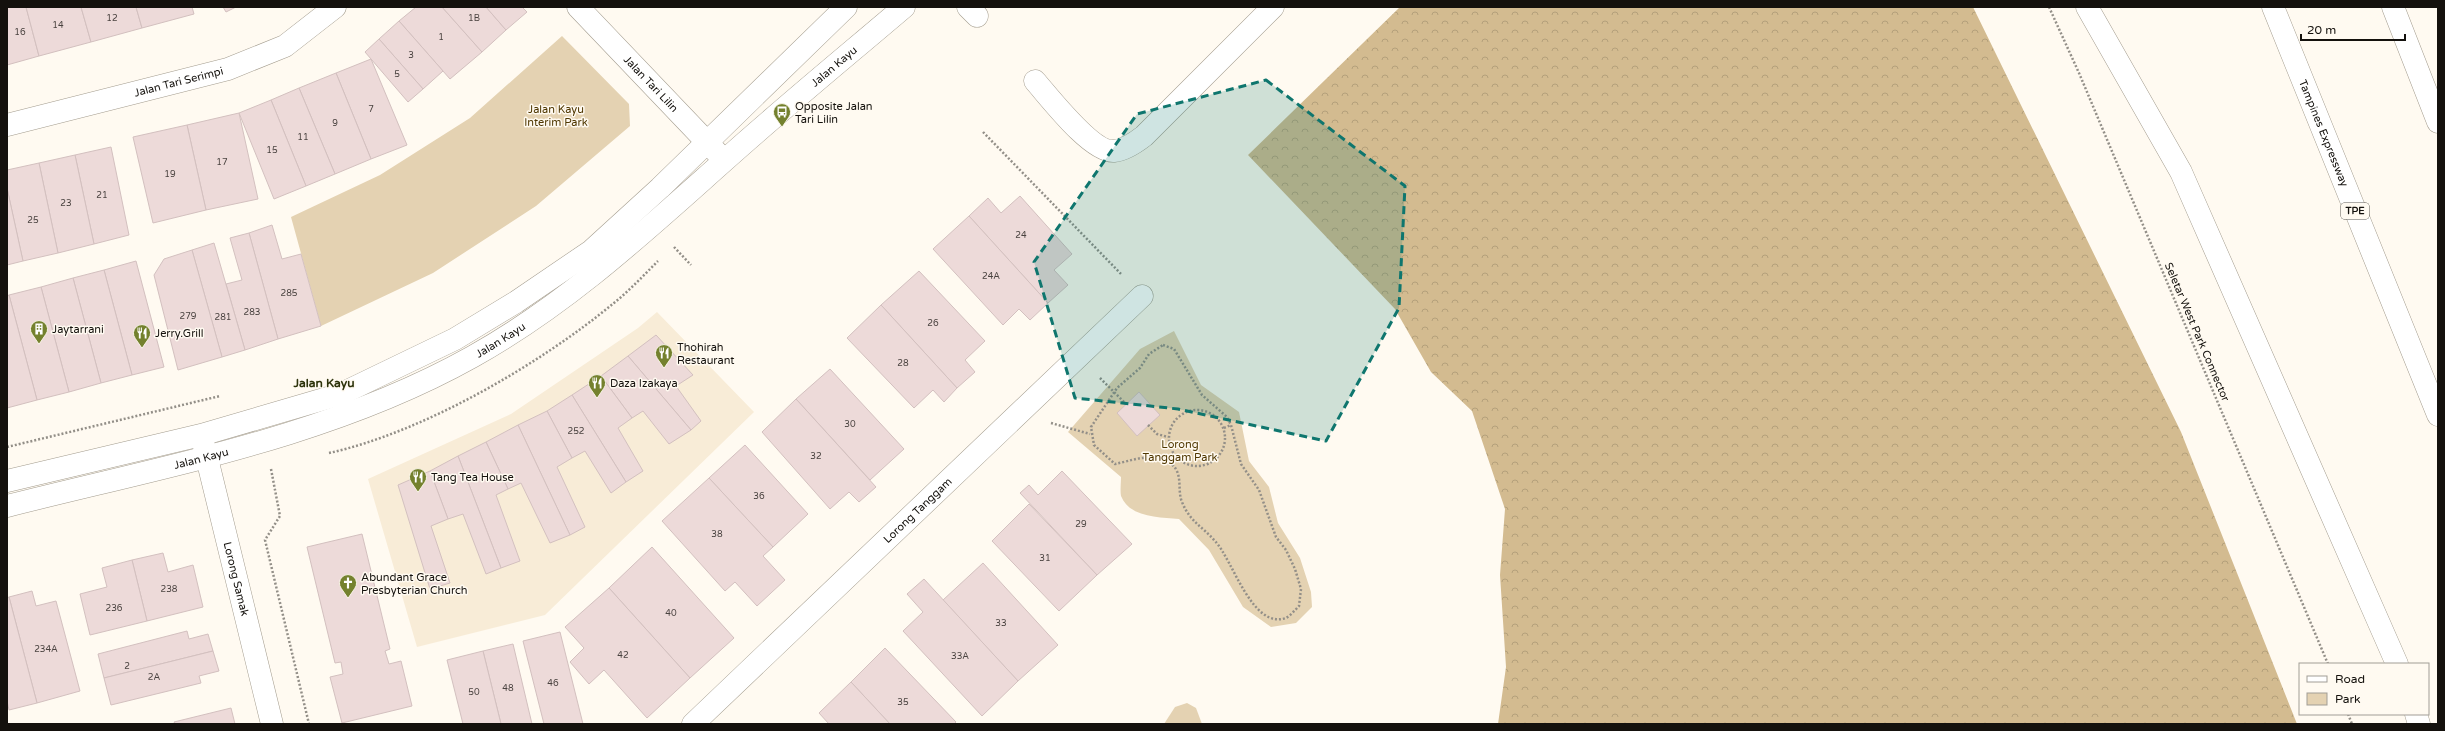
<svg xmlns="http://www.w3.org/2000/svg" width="2445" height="731" viewBox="0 0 2445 731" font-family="'Varela Round',sans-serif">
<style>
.built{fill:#f8ecd7}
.green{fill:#e4d2b2}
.forest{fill:url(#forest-crowns)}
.building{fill:#eddad9;stroke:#d3c0bf}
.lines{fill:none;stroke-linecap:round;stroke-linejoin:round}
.minor-casing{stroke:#a49d8f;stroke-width:23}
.major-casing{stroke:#a49d8f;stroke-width:23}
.highway-casing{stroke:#a49d8f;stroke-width:23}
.path{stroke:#938f88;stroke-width:2.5;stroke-dasharray:2 2;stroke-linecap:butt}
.minor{stroke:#fff;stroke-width:22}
.major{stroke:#fff;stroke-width:22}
.highway{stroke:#fff;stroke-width:22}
.marked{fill:#0f766e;fill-opacity:0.2;stroke:#0f766e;stroke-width:3;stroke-dasharray:8 5;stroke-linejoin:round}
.labels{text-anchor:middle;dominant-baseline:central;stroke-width:3;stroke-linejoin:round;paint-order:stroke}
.number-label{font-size:9px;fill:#4a4340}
.shield{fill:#fffaf1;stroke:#5a5751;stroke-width:1}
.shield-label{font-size:10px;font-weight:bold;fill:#14110d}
.street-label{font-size:11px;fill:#14110d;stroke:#fffaf1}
.poi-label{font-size:11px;fill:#14110d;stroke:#fffaf1;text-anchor:start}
.park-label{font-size:11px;fill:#4f3700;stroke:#fffaf1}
.neighbourhood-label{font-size:12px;font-weight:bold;fill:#2d330b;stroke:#fffaf1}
</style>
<defs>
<pattern id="forest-crowns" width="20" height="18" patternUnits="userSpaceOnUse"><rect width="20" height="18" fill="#d3bb90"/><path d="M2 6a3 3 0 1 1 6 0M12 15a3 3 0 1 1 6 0" fill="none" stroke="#b4a07b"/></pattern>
</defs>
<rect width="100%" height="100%" fill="#fffaf1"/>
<path class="built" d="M 657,312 L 754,412 L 545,615 L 417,647 L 368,479 L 511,414 L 638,328 Z"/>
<g class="green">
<path d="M 562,36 L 629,104 L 630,126 L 536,206 L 433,273 L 321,326 L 291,217 L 380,175 L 470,118 Z"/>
<path d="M 1174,331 L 1201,385 L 1239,412 L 1249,461 L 1269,487 L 1278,523 L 1300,558 L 1311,592 L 1312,607 L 1296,623 L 1271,627 L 1243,607 L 1209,550 L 1179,519 C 1159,517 1130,518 1121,496 C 1120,491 1121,482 1121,477 L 1068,432 L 1140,349 Z"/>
<path d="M 1187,703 L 1196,708 L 1202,724 L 1164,724 L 1175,707 Z"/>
</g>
<path class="forest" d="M 1400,7 L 1973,7 L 2181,432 L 2297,724 L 1498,724 L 1506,667 L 1500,575 L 1505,509 L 1472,411 L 1431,372 L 1395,309 L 1248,155 Z"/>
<g class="building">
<path d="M 7,7 L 26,7 L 39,56 L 7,65 Z"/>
<path d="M 26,7 L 81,7 L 91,42 L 39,56 Z"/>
<path d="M 81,7 L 136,7 L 142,28 L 91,42 Z"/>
<path d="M 136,7 L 192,7 L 194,14 L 142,28 Z"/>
<path d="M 223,7 L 236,7 L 226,12 Z"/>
<path d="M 416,7 L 442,7 L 482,52 L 450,79 L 399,21 Z"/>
<path d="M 442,7 L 486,7 L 506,30 L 482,52 Z"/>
<path d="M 486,7 L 522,7 L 527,12 L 506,30 Z"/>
<path d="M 399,21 L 443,71 L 423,89 L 379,39 Z"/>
<path d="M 379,39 L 423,89 L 408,102 L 365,52 Z"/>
<path d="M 371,59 L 407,145 L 371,159 L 336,73 Z"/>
<path d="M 336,73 L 371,159 L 335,174 L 299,88 Z"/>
<path d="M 299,88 L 335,174 L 306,186 L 271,100 Z"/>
<path d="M 271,100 L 306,186 L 274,199 L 239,113 Z"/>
<path d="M 239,113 L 258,199 L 206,210 L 187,125 Z"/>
<path d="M 187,125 L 206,210 L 153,223 L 133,137 Z"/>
<path d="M 111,147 L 129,235 L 94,244 L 75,155 Z"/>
<path d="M 75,155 L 94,244 L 58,253 L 39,163 Z"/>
<path d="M 39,163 L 58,253 L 23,261 L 7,188 L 7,170 Z"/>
<path d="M 7,188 L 23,261 L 7,265 Z"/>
<path d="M 1020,196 L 1072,254 L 1054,270 L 1068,285 L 1048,303 L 969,216 L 988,198 L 1001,213 Z"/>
<path d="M 969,216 L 1048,303 L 1030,320 L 1019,309 L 1003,325 L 933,249 Z"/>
<path d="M 272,225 L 282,259 L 301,254 L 321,326 L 278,339 L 249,233 Z"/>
<path d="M 249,233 L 278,339 L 245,350 L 226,284 L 242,280 L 230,238 Z"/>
<path d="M 214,243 L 245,350 L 222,357 L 192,250 Z"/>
<path d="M 192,250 L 222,357 L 178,370 L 154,275 L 164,259 Z"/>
<path d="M 136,261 L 164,367 L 132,375 L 104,270 Z"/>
<path d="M 104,270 L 132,375 L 101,383 L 73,278 Z"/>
<path d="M 919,271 L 985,341 L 965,360 L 975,372 L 957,388 L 881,305 Z"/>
<path d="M 73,278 L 101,383 L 69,392 L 41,287 Z"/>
<path d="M 41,287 L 69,392 L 37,400 L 9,295 Z"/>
<path d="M 9,295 L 37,400 L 7,408 L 7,296 Z"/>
<path d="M 881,305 L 957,388 L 944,402 L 933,390 L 914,408 L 847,338 Z"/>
<path d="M 656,335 L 693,375 L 676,386 L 701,421 L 691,430 L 628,356 Z"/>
<path d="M 628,356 L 691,430 L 669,444 L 643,411 L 632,418 L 601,376 Z"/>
<path d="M 830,369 L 904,449 L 870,480 L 796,399 Z"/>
<path d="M 601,376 L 632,418 L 618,428 L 643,471 L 626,482 L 572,395 Z"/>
<path d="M 1139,392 L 1160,415 L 1137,436 L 1117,413 Z"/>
<path d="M 572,395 L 626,482 L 611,493 L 585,451 L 572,458 L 547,411 Z"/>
<path d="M 796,399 L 876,487 L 859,502 L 849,492 L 830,509 L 762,432 Z"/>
<path d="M 547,411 L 572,458 L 557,467 L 585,527 L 570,535 L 518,425 Z"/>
<path d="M 518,425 L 570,535 L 550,543 L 521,483 L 508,489 L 486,442 Z"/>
<path d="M 486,442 L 508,489 L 496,495 L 520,561 L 501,568 L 458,456 Z"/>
<path d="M 745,445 L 808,514 L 773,547 L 709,478 Z"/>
<path d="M 458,456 L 501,568 L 486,574 L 463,514 L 448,519 L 430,471 Z"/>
<path d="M 430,471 L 448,519 L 431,526 L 450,583 L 430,589 L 398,485 Z"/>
<path d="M 1062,471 L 1132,544 L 1097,575 L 1020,493 L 1029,485 L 1038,495 Z"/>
<path d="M 709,478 L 773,547 L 763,556 L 785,580 L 757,606 L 735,582 L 725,591 L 662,521 Z"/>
<path d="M 1029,504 L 1097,575 L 1059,611 L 992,541 Z"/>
<path d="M 362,534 L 390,649 L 385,651 L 389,664 L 401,661 L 412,706 L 342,723 L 330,677 L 343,674 L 341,662 L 335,663 L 307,547 Z"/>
<path d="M 652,547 L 734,638 L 690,678 L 609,588 Z"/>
<path d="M 163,553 L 168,572 L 193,565 L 203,607 L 147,621 L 132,560 Z"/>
<path d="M 132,560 L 147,621 L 90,635 L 80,594 L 107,587 L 102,568 Z"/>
<path d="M 983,563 L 1058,645 L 1018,681 L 943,600 Z"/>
<path d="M 924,579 L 1018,681 L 982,716 L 903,631 L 923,612 L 907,594 Z"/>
<path d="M 609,588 L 690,678 L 647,718 L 604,670 L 589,684 L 570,662 L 584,648 L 565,627 Z"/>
<path d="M 32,591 L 36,606 L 56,601 L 80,691 L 37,703 L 9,597 Z"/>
<path d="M 9,597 L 37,703 L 9,710 L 7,701 L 7,598 Z"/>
<path d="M 187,631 L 189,639 L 208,634 L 213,651 L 104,678 L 98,654 Z"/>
<path d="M 560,632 L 583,724 L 544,724 L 523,641 Z"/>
<path d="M 513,644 L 532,724 L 501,724 L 483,651 Z"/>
<path d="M 885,648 L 956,722 L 954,724 L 890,724 L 851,682 Z"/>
<path d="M 213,651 L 219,671 L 199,676 L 201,683 L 111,705 L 104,678 Z"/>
<path d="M 483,651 L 501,724 L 463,724 L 447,660 Z"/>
<path d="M 851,682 L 890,724 L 829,724 L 819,713 Z"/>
<path d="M 231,708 L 235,724 L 175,724 L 174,722 Z"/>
</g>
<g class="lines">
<g class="minor-casing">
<g id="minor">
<path id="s1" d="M 578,7 L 724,160"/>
<path d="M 968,7 L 977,16"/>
<path d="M 1035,81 C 1050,98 1092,153 1114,151 C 1125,150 1135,143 1144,136 L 1273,7"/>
<path id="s2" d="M 7,125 L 228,69 L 285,46 L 335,7"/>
<path id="s3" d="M 202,438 L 272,724"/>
<path id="s4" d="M 693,724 L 1142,296"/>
</g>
</g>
<g class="major-casing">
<g id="major">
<path d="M 7,481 L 201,435 L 341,394 L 455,339 L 516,302 L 591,251 L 660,188 L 846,7"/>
<path id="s5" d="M 7,506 C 164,466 329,437 472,357 C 567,304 643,233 724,161 C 783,108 844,58 904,7"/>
</g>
</g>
<g class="highway-casing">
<g id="highway">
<path d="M 2087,7 L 2181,172 L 2397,664"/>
<path id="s6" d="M 2273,7 L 2438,415"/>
<path d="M 2393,7 L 2438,122"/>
<path d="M 2416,714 L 2419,724"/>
</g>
</g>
<g class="path">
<path d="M 2049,7 L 2079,73 L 2328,664"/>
<path d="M 983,132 L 1122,275"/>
<path d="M 674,247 L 691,265"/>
<path d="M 1163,345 L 1174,349 L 1202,395 L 1227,417 L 1231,425 L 1241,464 L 1259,490 L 1276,537 L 1286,550 L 1295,569 L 1301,589 L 1299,606 C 1296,609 1290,616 1286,618 C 1252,630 1233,560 1215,541 C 1202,526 1190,522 1182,502 C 1176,488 1186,470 1165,460 C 1150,453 1130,461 1115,464 L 1094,445 L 1091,427 L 1117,388 L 1140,368 L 1149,354 Z"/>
<path d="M 1100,378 L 1126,404"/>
<circle cx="1197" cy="438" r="28"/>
<path d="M 1051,423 L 1090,434"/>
<path d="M 1148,425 L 1157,434 L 1168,437"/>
<path d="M 1224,428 L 1231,425"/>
<path d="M 7,447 L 220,396"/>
<path d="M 329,453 C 424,432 540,364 614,303 C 630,290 644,275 658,261"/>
<path d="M 1171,465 L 1177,458"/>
<path d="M 271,469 L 280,516 L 265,540 L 309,724"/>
<path d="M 2348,714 L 2352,724"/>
</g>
<use href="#minor" class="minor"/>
<use href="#major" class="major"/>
<use href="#highway" class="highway"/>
</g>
<path class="marked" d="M 1266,80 L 1405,186 L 1399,308 L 1326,441 L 1178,409 L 1075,398 L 1034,262 L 1137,114 Z"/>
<defs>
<g id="bus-pin" transform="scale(0.9)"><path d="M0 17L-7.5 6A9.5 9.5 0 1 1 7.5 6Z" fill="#74812e" stroke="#fffaf1"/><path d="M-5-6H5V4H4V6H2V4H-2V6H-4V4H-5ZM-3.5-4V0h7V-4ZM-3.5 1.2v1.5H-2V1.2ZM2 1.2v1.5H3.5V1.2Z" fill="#fff"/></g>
<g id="building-pin" transform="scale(0.9)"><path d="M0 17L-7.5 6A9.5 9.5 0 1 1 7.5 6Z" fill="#74812e" stroke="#fffaf1"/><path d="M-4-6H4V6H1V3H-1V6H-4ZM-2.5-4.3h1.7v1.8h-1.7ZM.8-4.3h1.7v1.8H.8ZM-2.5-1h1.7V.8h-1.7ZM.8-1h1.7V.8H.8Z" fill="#fff"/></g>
<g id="restaurant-pin" transform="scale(0.9)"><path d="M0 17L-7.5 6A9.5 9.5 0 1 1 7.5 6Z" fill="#74812e" stroke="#fffaf1"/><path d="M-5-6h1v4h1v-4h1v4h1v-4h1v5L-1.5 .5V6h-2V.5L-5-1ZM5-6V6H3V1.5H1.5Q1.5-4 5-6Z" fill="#fff"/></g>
<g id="church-pin" transform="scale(0.9)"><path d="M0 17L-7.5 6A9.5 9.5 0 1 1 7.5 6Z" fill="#74812e" stroke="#fffaf1"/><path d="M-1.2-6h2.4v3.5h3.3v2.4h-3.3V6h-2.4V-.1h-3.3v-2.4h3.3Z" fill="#fff"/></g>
</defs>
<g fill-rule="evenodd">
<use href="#bus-pin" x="782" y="112"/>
<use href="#building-pin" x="39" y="329"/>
<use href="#restaurant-pin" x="142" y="333"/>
<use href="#restaurant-pin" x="664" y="353"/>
<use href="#restaurant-pin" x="597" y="383"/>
<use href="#restaurant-pin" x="418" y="477"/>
<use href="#church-pin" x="348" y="583"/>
</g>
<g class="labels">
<g class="number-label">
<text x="112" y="18">12</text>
<text x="474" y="18">1B</text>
<text x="58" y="25">14</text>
<text x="20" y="32">16</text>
<text x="441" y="37">1</text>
<text x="411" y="55">3</text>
<text x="397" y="74">5</text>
<text x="371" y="109">7</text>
<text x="335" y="123">9</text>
<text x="303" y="137">11</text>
<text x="272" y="150">15</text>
<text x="222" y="162">17</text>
<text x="170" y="174">19</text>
<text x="102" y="195">21</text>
<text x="66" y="203">23</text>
<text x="33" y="220">25</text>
<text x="1021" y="235">24</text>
<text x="991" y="276">24A</text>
<text x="289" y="293">285</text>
<text x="252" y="312">283</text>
<text x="188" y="316">279</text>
<text x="223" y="317">281</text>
<text x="933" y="323">26</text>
<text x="903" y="363">28</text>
<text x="850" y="424">30</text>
<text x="576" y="431">252</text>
<text x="816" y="456">32</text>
<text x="759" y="496">36</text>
<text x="1081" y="524">29</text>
<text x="717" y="534">38</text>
<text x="1045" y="558">31</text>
<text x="169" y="589">238</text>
<text x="114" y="608">236</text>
<text x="671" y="613">40</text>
<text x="1001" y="623">33</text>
<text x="46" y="649">234A</text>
<text x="623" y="655">42</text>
<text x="960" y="656">33A</text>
<text x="127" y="666">2</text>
<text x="154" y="677">2A</text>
<text x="553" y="683">46</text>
<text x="508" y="688">48</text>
<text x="474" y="692">50</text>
<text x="903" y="702">35</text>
</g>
<rect class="shield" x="2341" y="203" width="28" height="16" rx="3"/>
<g class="shield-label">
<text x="2355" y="211">TPE</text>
</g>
<g class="street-label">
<text stroke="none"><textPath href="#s5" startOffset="955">Jalan Kayu</textPath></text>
<text stroke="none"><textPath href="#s2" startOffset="177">Jalan Tari Serimpi</textPath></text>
<text stroke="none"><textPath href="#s1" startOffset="106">Jalan Tari Lilin</textPath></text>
<text stroke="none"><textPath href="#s6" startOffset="136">Tampines Expressway</textPath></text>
<text transform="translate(2197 332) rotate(67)">Seletar West Park Connector</text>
<text stroke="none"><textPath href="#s5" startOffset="523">Jalan Kayu</textPath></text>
<text stroke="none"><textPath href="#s5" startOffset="200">Jalan Kayu</textPath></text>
<text stroke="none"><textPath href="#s4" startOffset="310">Lorong Tanggam</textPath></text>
<text stroke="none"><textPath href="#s3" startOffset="145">Lorong Samak</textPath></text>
</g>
<g class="poi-label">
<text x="795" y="106">Opposite Jalan<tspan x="795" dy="13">Tari Lilin</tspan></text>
<text x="52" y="329">Jaytarrani</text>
<text x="155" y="333">Jerry.Grill</text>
<text x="677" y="347">Thohirah<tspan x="677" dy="13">Restaurant</tspan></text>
<text x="610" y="383">Daza Izakaya</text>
<text x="431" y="477">Tang Tea House</text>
<text x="361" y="577">Abundant Grace<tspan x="361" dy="13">Presbyterian Church</tspan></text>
</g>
<g class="park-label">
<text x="556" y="109">Jalan Kayu<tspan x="556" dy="13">Interim Park</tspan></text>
<text x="1180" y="444">Lorong<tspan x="1180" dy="13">Tanggam Park</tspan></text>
</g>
<g class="neighbourhood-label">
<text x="324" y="383">Jalan Kayu</text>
</g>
</g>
<rect width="2445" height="731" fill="none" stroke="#14110d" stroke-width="16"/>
<rect x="2299" y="663" width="130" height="52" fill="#fffaf1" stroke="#a19d96"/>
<rect x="2307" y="676" width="20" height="6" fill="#ffffff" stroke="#a19d96"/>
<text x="2335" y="683" font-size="12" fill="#14110d">Road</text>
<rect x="2307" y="693" width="20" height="12" fill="#e4d2b2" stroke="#a19d96"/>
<text x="2335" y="703" font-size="12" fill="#14110d">Park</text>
<path d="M2301 34v6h104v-6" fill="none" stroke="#14110d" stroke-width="2"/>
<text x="2307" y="34" font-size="12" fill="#14110d" stroke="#fffaf1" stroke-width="3" paint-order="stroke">20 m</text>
</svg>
